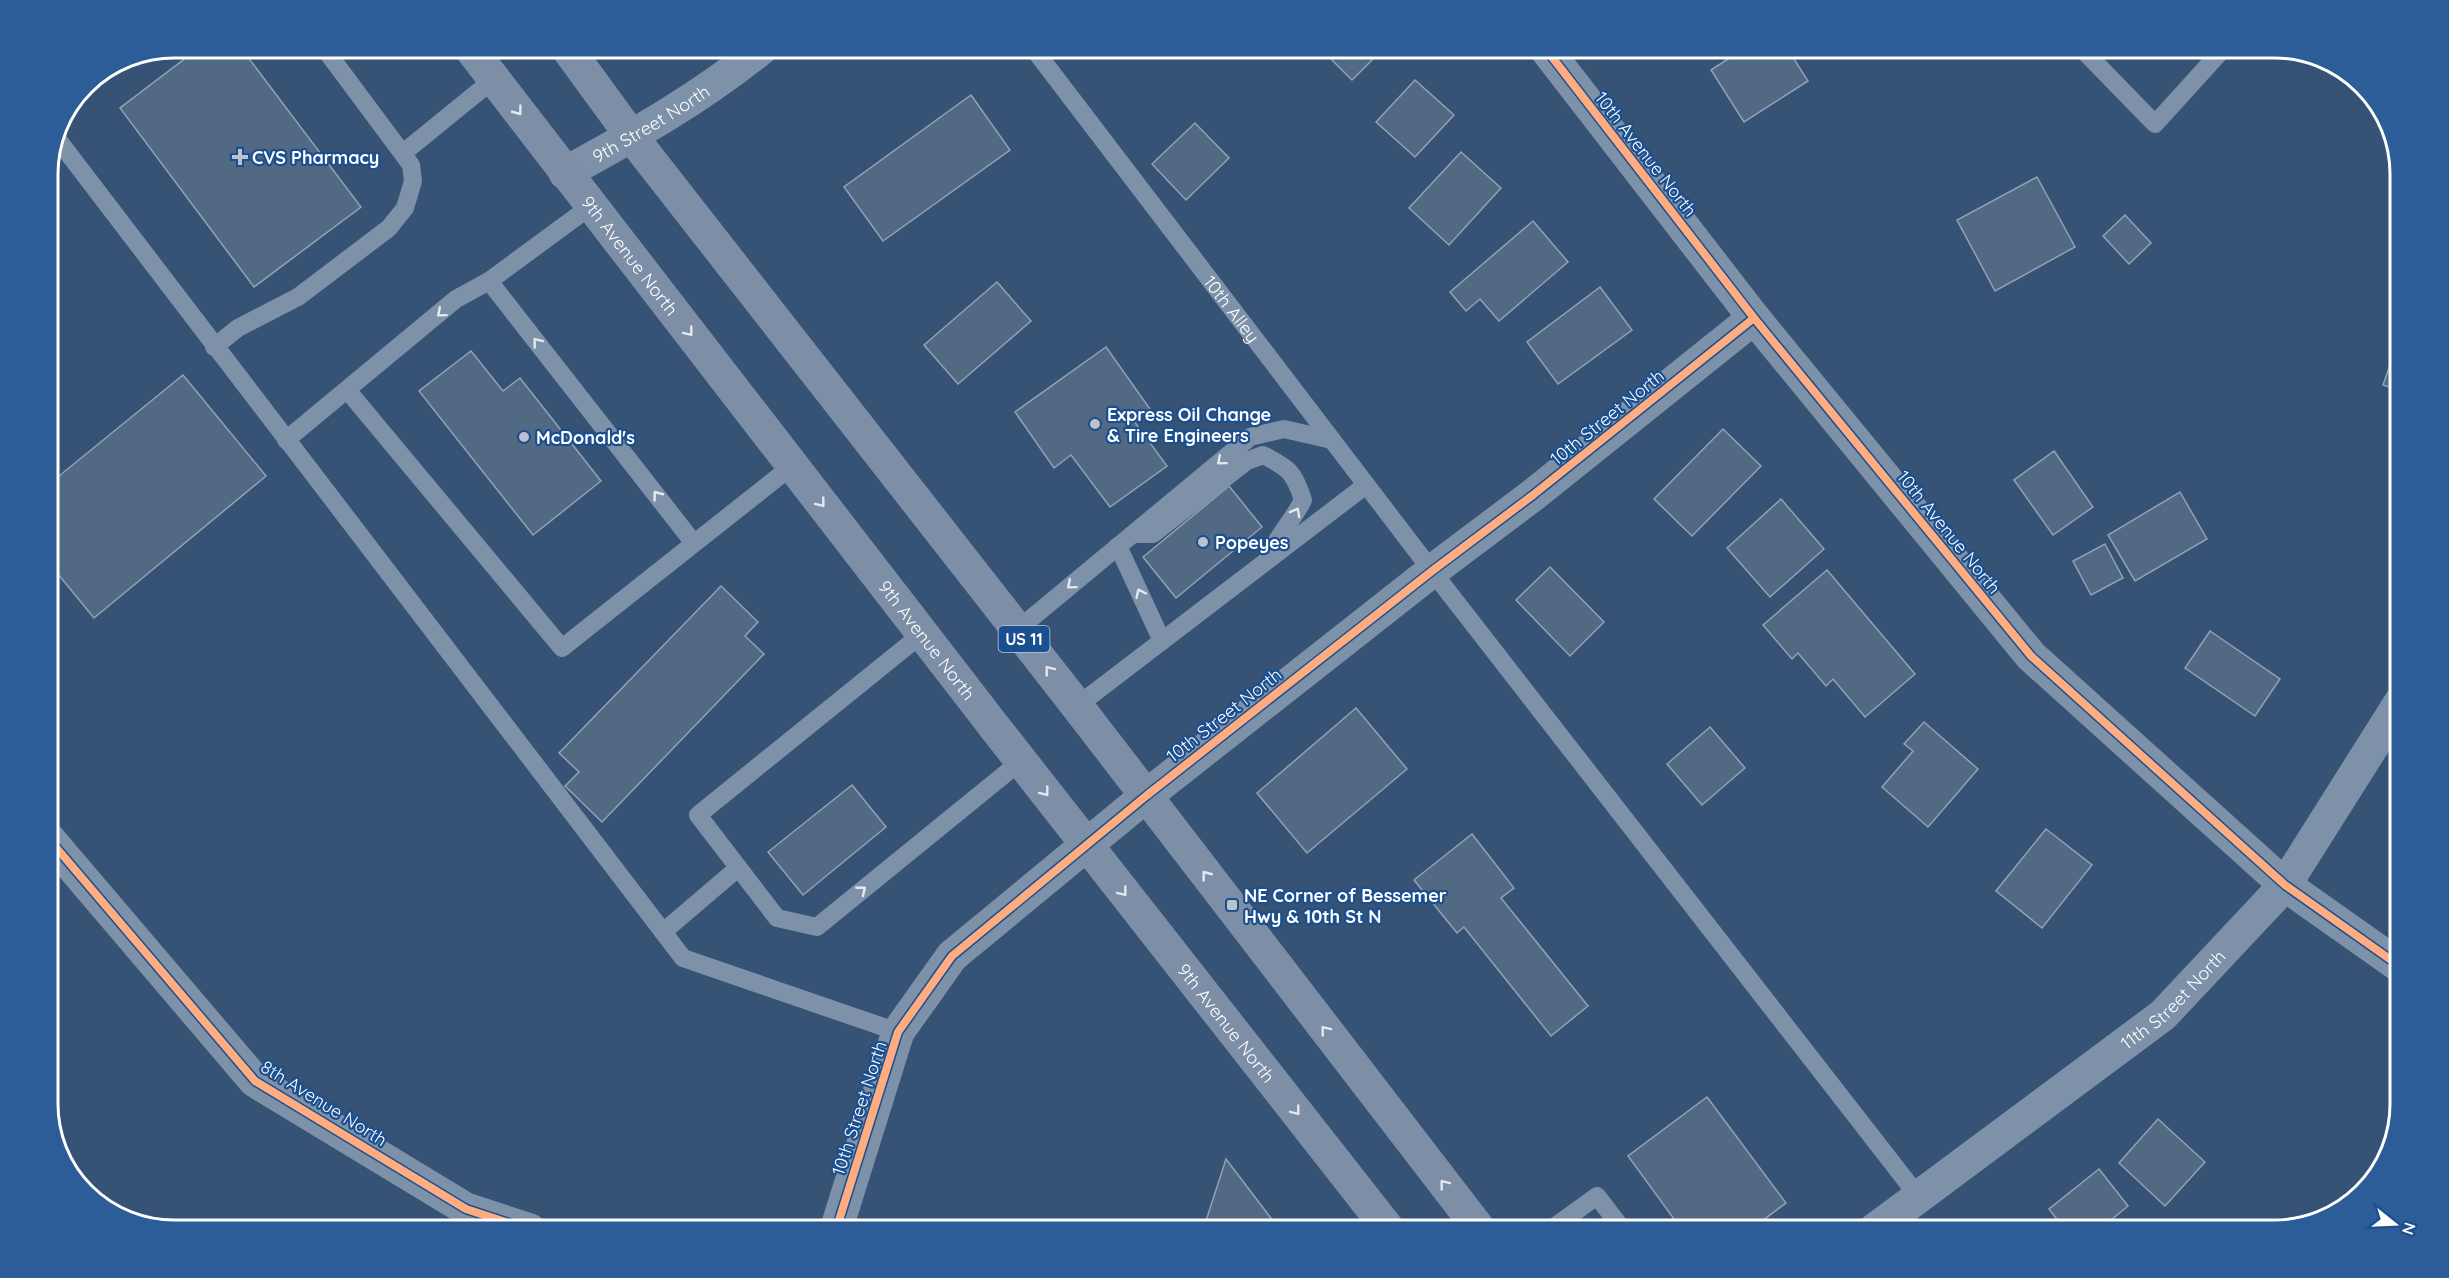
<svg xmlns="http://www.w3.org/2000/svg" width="2449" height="1278" viewBox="0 0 2449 1278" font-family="Quicksand,sans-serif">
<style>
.building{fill:#526984;stroke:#92a2b6;stroke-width:1.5}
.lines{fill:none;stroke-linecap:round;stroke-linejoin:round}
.lane{stroke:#7d92a8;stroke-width:18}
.street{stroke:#7d92a8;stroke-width:33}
.primary{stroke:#7d8ea7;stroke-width:33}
.cycleway-casing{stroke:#1b4f8f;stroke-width:11}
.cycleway{stroke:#ffac80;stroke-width:8}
.oneway{stroke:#e5e8ed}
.oneway2{stroke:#e5e9ee}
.poi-dot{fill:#b9c2ce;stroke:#1b4f8f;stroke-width:2}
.labels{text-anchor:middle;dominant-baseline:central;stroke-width:4.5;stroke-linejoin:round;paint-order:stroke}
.shield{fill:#1b4f8f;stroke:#bbcadd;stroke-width:1.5}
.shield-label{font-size:16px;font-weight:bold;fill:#fff}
.street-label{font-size:18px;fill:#fff;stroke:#1b4f8f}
.poi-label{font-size:18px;font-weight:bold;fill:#fff;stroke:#1b4f8f;text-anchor:start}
.rim{fill:none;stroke:#fff;stroke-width:3}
</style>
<rect width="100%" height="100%" fill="#365274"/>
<g class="building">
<path d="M 199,48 L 241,48 L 361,207 L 254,287 L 120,108 Z"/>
<path d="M 1324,48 L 1384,48 L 1352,80 L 1322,50 Z"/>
<path d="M 1745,48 L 1787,48 L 1808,81 L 1744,122 L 1711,70 Z"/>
<path d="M 1415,80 L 1454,115 L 1415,157 L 1376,122 Z"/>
<path d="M 971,95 L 1010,150 L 883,241 L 844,187 Z"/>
<path d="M 1195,123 L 1229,158 L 1186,200 L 1152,164 Z"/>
<path d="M 1461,152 L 1501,188 L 1449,245 L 1409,208 Z"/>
<path d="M 2037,177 L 2075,247 L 1995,291 L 1957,220 Z"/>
<path d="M 2125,215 L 2151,243 L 2129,264 L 2103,236 Z"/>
<path d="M 1533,221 L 1568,262 L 1499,321 L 1480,299 L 1466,311 L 1450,292 Z"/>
<path d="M 997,282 L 1031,321 L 958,384 L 924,345 Z"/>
<path d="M 1600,287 L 1632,330 L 1558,384 L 1527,342 Z"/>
<path d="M 2401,334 L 2401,391 L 2383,385 Z"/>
<path d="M 1106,347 L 1150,409 L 1134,421 L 1167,466 L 1110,507 L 1071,455 L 1054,468 L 1015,412 Z"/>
<path d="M 471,351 L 503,391 L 520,378 L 601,481 L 533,535 L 419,391 Z"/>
<path d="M 183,375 L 266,476 L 94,618 L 48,562 L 48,485 Z"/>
<path d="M 1723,429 L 1761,466 L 1692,536 L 1654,499 Z"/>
<path d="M 2054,451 L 2093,507 L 2053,535 L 2014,480 Z"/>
<path d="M 1229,486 L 1262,527 L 1176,598 L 1143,557 Z"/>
<path d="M 2180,492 L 2207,539 L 2135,581 L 2108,535 Z"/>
<path d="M 1781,499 L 1824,549 L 1770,597 L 1727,548 Z"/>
<path d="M 2105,544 L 2123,578 L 2091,595 L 2073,561 Z"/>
<path d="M 1550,567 L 1604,622 L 1570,656 L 1516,600 Z"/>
<path d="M 1827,570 L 1915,674 L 1865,717 L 1833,679 L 1826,686 L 1798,653 L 1792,659 L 1763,625 Z"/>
<path d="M 721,586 L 758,622 L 745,636 L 764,654 L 602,822 L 565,786 L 579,772 L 559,753 Z"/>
<path d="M 2210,631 L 2280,679 L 2255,716 L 2185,668 Z"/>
<path d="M 1356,708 L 1407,769 L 1307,853 L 1257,793 Z"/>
<path d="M 1924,722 L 1978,769 L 1928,827 L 1882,787 L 1913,751 L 1904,744 Z"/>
<path d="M 1710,727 L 1745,768 L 1702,805 L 1667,764 Z"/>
<path d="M 852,785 L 886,827 L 803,895 L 768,852 Z"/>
<path d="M 2046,829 L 2092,865 L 2042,928 L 1996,891 Z"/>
<path d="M 1472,834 L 1514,888 L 1501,898 L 1588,1006 L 1551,1036 L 1464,927 L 1457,933 L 1414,880 Z"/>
<path d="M 1707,1097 L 1786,1203 L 1750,1230 L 1682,1230 L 1628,1156 Z"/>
<path d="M 2158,1119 L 2205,1162 L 2165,1206 L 2119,1163 Z"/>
<path d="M 1226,1159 L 1280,1230 L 1203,1230 Z"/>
<path d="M 2099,1169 L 2128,1206 L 2099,1230 L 2065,1230 L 2049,1209 Z"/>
</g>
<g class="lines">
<g class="lane">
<path id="s1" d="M 1033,48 L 1432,571 L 1918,1196"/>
<path d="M 2081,48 L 2155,124 L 2224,48"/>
<path d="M 55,136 L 683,958 L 898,1032"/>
<path d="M 403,153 L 494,79"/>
<path d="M 489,281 L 693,542"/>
<path d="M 214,347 L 238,328 L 298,297 L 389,228 L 405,208 L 413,181 L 411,165 L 324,48"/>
<path d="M 348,391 L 562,648 L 792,466"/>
<path d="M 286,440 L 456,299 L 489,281 L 591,206"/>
<path d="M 1133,534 L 1153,534 L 1247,461 L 1263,455 C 1289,468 1294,472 1303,500 C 1292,522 1276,537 1267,560"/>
<path d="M 1118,546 L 1162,641"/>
<path d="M 1017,630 L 1250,437 L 1284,429 L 1332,440"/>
<path d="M 922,634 L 698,815 L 777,918 L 817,927 L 1021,761"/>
<path d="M 1077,706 L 1366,485"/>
<path d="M 663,932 L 738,868"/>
<path d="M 1550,1230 L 1597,1196 L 1623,1230"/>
</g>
<g class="street">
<path d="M 1545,48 L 1754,318 L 2031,656 L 2285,885 L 2401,967"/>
<path id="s2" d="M 565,173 C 633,136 702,97 762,48"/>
<path d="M 48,838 L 255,1081 L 466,1209 L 530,1230"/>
<path d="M 836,1230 L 898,1032 L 952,956 L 1146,796 L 1432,571 L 1533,495 L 1754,318"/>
<path id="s3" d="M 1874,1230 L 2163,1015 L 2285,885 L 2401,701"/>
</g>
<g class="primary">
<path id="s4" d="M 470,48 L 996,729 L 1389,1230"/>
<path d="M 567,48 L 632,137 L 1077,706 L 1480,1230"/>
</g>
<g class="cycleway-casing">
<g id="cycleway">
<path d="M 1545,48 L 1754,318 L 2031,656 L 2285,885 L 2401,967"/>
<path d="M 48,838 L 255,1081 L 466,1209 L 530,1230"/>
<path d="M 836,1230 L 898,1032 L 952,956 L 1146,796 L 1432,571 L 1533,495 L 1754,318"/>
</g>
</g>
<use href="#cycleway" class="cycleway"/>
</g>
<defs><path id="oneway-chevron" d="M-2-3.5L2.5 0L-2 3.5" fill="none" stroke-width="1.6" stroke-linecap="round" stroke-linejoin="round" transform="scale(1.5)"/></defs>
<g class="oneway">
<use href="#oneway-chevron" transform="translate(518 111) rotate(53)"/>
<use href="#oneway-chevron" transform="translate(689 332) rotate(52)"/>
<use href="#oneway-chevron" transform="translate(821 503) rotate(52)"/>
<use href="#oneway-chevron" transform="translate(1049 670) rotate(-128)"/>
<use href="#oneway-chevron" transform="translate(1045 792) rotate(52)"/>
<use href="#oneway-chevron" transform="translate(1206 875) rotate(-127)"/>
<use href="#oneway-chevron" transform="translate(1123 892) rotate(52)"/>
<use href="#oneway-chevron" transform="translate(1325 1030) rotate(-128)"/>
<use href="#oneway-chevron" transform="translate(1296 1111) rotate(52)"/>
<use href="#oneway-chevron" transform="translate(1444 1184) rotate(-128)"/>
</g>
<g class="oneway2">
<use href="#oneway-chevron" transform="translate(441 313) rotate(140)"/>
<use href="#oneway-chevron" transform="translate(537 342) rotate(-128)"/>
<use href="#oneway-chevron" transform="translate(1221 461) rotate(140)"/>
<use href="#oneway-chevron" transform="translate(657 495) rotate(-127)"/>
<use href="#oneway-chevron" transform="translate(1296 512) rotate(-62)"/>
<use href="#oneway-chevron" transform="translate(1071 585) rotate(140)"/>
<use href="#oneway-chevron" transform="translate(1140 593) rotate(-115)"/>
<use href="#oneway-chevron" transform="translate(862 890) rotate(-39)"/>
</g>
<g class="poi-dot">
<path d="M237 148h6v6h6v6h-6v6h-6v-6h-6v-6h6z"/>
<circle cx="1095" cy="424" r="6"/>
<circle cx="524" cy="437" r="6"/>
<circle cx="1203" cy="542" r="6"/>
<rect x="1226" y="899" width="12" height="12" rx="3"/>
</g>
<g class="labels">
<rect class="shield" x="998.5" y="626" width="51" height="26" rx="4.5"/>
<g class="shield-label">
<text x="1024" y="639">US 11</text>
</g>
<g class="street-label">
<text stroke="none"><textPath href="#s2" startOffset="99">9th Street North</textPath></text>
<text transform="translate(1646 154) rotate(52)">10th Avenue North</text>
<text stroke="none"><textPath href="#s4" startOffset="262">9th Avenue North</textPath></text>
<text stroke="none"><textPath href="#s1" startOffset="328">10th Alley</textPath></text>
<text transform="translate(1607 417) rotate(-39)">10th Street North</text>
<text transform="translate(1949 532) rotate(51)">10th Avenue North</text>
<text stroke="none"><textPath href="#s4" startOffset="748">9th Avenue North</textPath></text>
<text transform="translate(1224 715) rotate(-38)">10th Street North</text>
<text stroke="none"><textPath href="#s3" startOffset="378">11th Street North</textPath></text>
<text stroke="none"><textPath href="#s4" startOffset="1234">9th Avenue North</textPath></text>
<text transform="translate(324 1103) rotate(32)">8th Avenue North</text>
<text transform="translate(859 1108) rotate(-72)">10th Street North</text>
</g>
<g class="poi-label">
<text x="252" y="157">CVS Pharmacy</text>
<text x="1107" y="414">Express Oil Change<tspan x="1107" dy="21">&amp; Tire Engineers</tspan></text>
<text x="536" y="437">McDonald's</text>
<text x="1215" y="542">Popeyes</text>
<text x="1244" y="895">NE Corner of Bessemer<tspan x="1244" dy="21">Hwy &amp; 10th St N</tspan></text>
</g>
</g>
<path d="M0 0H2449V1278H0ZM174 58H2274A116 116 0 0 1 2390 174V1104A116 116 0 0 1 2274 1220H174A116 116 0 0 1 58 1104V174A116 116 0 0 1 174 58Z" fill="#2d5d98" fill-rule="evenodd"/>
<path class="rim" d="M174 58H2274A116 116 0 0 1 2390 174V1104A116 116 0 0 1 2274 1220H174A116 116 0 0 1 58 1104V174A116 116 0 0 1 174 58Z"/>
<g transform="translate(2395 1224) rotate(108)" stroke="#1b4f8f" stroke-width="4.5" paint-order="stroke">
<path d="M0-4.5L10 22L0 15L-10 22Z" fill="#ffffff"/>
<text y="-9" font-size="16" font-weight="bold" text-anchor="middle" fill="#ffffff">N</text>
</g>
</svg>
